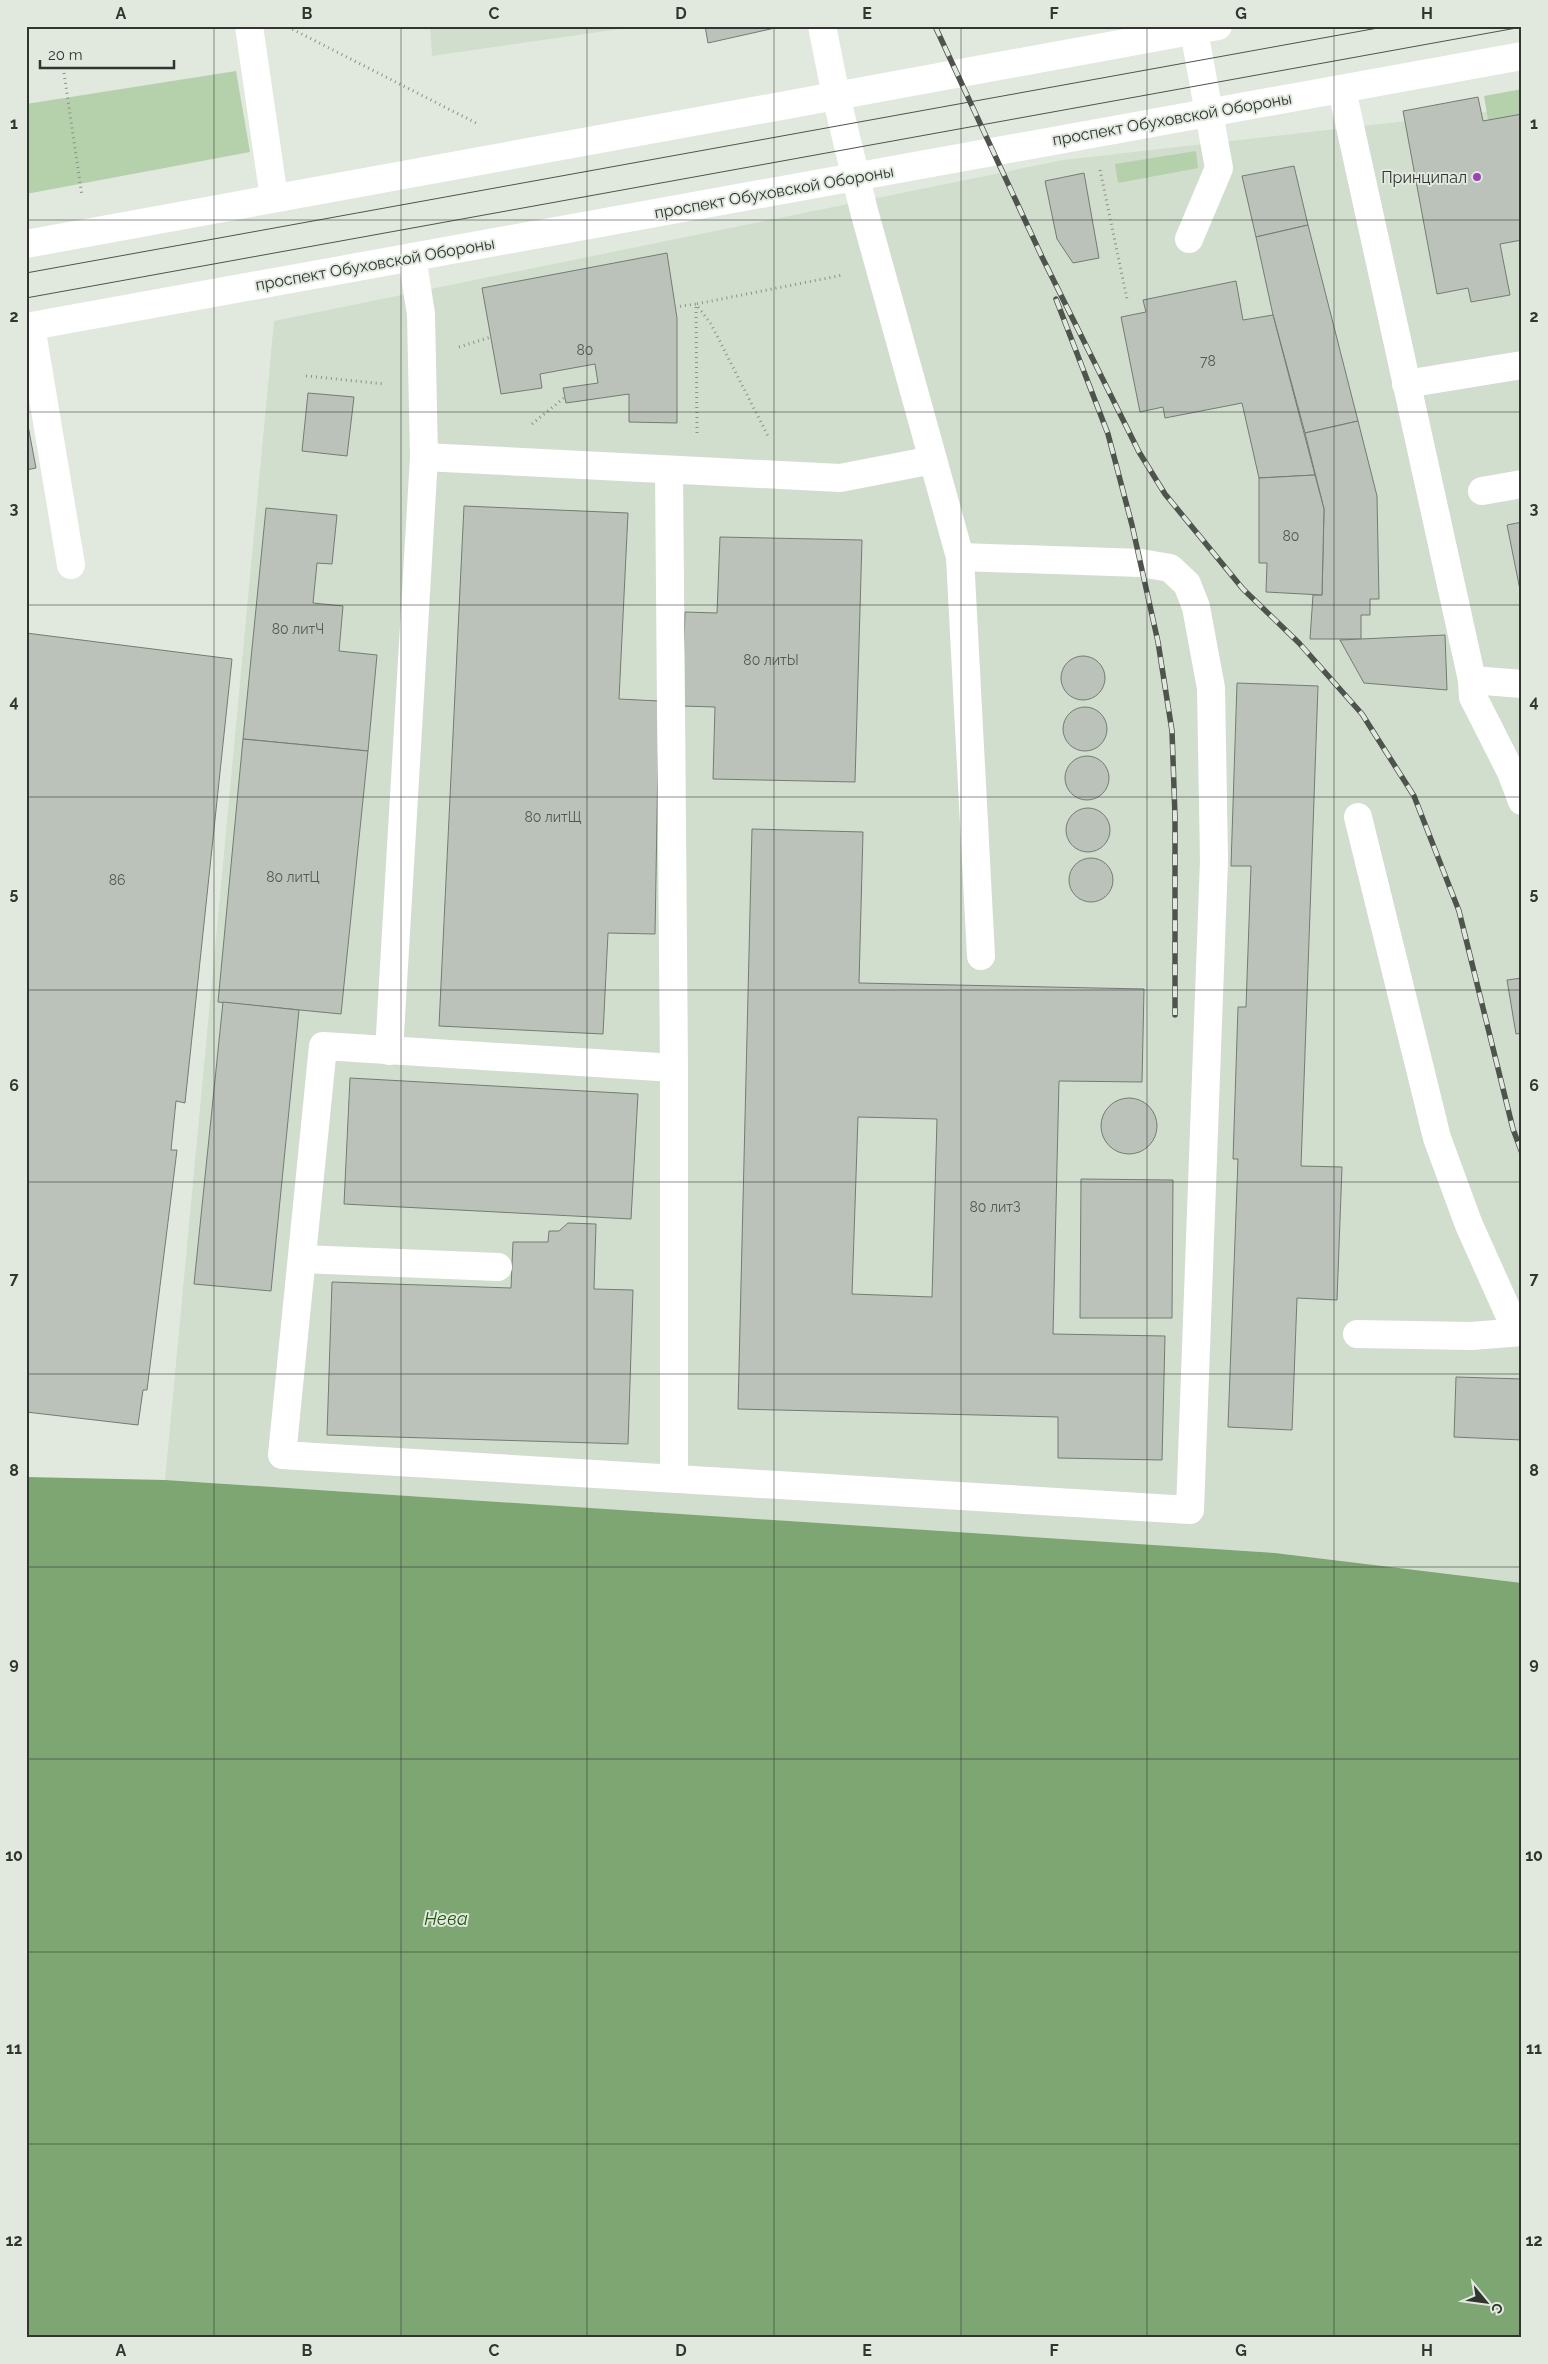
<svg xmlns="http://www.w3.org/2000/svg" width="1548" height="2364" viewBox="0 0 1548 2364" font-family="Raleway,sans-serif">
<style>
.built{fill:#d1dece}
.green{fill:#b4d1ac}
.water{fill:#7da672}
.building{fill:#bbc2b9;stroke:#747b73;fill-rule:evenodd}
.lines{fill:none;stroke-linecap:round;stroke-linejoin:round}
.path{stroke:#8c918a;stroke-width:3;stroke-dasharray:1 4;stroke-linecap:butt}
.minor{stroke:#fff;stroke-width:28}
.major{stroke:#fff;stroke-width:28}
.tram{stroke:#4f534e;stroke-width:1}
.rail-casing{stroke:#4f534e;stroke-width:5.5}
.rail{stroke:#e1e9df;stroke-width:4;stroke-dasharray:11;stroke-linecap:butt}
.grid{fill:none;stroke:#313430;stroke-width:1;stroke-opacity:0.55}
.poi-dot{fill:#9c45b2;stroke:#e1e9df;stroke-width:2}
.labels{text-anchor:middle;dominant-baseline:central;stroke-width:4;stroke-linejoin:round;paint-order:stroke}
.number-label{font-size:14px;fill:#545852}
.street-label{font-size:16px;fill:#313430;stroke:#e1e9df}
.poi-label{font-size:16px;fill:#313430;stroke:#e1e9df;text-anchor:end}
.water-label{font-size:18px;font-style:italic;fill:#235a11;stroke:#e1e9df}
.neatline{fill:none;stroke:#313430;stroke-width:2}
.grid-label{font-size:16px;text-anchor:middle;font-weight:bold;fill:#313430}
</style>
<rect width="100%" height="100%" fill="#e1e9df"/>
<g class="built">
<path d="M 430,26 L 641,26 L 432,56 Z"/>
<path d="M 1522,108 L 1522,1583 L 1275,1553 L 165,1480 L 274,321 L 1063,160 Z"/>
</g>
<g class="green">
<path d="M 236,71 L 250,152 L 26,194 L 26,104 Z"/>
<path d="M 1522,89 L 1522,114 L 1488,120 L 1484,96 Z"/>
<path d="M 1196,151 L 1198,168 L 1118,183 L 1115,164 Z"/>
</g>
<path class="water" d="M 26,1477 L 165,1480 L 1275,1553 L 1522,1583 L 1522,2338 L 26,2338 Z"/>
<g class="building">
<path d="M 705,26 L 784,26 L 708,43 Z"/>
<path d="M 1478,97 L 1483,121 L 1522,114 L 1522,240 L 1500,244 L 1510,295 L 1471,302 L 1468,288 L 1437,294 L 1403,111 Z"/>
<path d="M 1294,166 L 1308,225 L 1256,237 L 1242,176 Z"/>
<path d="M 1084,173 L 1099,258 L 1073,263 L 1057,239 L 1045,181 Z"/>
<path d="M 1308,225 L 1358,421 L 1305,433 L 1273,315 L 1256,237 Z"/>
<path d="M 667,253 L 677,318 L 677,423 L 629,422 L 629,394 L 566,403 L 563,388 L 598,383 L 595,364 L 540,374 L 542,388 L 501,394 L 482,288 Z"/>
<path d="M 1236,281 L 1243,320 L 1273,315 L 1315,475 L 1259,478 L 1242,403 L 1165,418 L 1163,407 L 1140,412 L 1121,317 L 1146,312 L 1143,300 Z"/>
<path d="M 308,393 L 354,397 L 347,456 L 302,451 Z"/>
<path d="M 26,415 L 36,468 L 26,470 Z"/>
<path d="M 1358,421 L 1377,496 L 1379,599 L 1370,599 L 1370,615 L 1361,615 L 1361,639 L 1310,639 L 1313,595 L 1322,595 L 1324,509 L 1305,433 Z"/>
<path d="M 1315,475 L 1324,509 L 1322,595 L 1266,592 L 1267,563 L 1259,563 L 1259,478 Z"/>
<path d="M 464,506 L 628,513 L 619,699 L 659,701 L 655,934 L 608,933 L 603,1034 L 439,1026 Z"/>
<path d="M 266,508 L 337,515 L 332,564 L 317,563 L 313,603 L 343,606 L 339,651 L 377,655 L 368,751 L 243,739 Z"/>
<path d="M 1522,522 L 1522,600 L 1507,525 Z"/>
<path d="M 720,537 L 862,540 L 855,782 L 713,779 L 715,707 L 682,706 L 685,612 L 717,613 Z"/>
<path d="M 26,633 L 232,659 L 185,1103 L 176,1101 L 171,1150 L 177,1150 L 147,1390 L 143,1390 L 138,1425 L 26,1412 Z"/>
<path d="M 1445,635 L 1447,690 L 1364,683 L 1340,640 Z"/>
<circle cx="1083" cy="678" r="22"/>
<path d="M 1237,683 L 1318,686 L 1301,1166 L 1342,1167 L 1337,1300 L 1297,1298 L 1292,1430 L 1228,1427 L 1238,1159 L 1233,1159 L 1238,1007 L 1246,1007 L 1251,866 L 1231,866 Z"/>
<circle cx="1085" cy="729" r="22"/>
<path d="M 243,739 L 368,751 L 341,1014 L 218,1002 Z"/>
<circle cx="1087" cy="778" r="22"/>
<circle cx="1088" cy="830" r="22"/>
<path d="M 752,829 L 863,832 L 859,983 L 1144,989 L 1142,1082 L 1059,1081 L 1053,1334 L 1165,1336 L 1162,1460 L 1058,1458 L 1058,1417 L 738,1409 ZM 858,1117 L 937,1119 L 932,1297 L 852,1294 Z"/>
<circle cx="1091" cy="880" r="22"/>
<path d="M 1522,978 L 1522,1033 L 1516,1034 L 1507,980 Z"/>
<path d="M 223,1002 L 299,1010 L 271,1291 L 194,1284 Z"/>
<path d="M 350,1078 L 638,1094 L 631,1219 L 344,1204 Z"/>
<circle cx="1129" cy="1126" r="28"/>
<path d="M 1081,1179 L 1173,1180 L 1172,1318 L 1080,1318 Z"/>
<path d="M 568,1223 L 596,1224 L 594,1289 L 633,1290 L 628,1444 L 327,1435 L 332,1282 L 511,1288 L 513,1242 L 548,1242 L 549,1231 L 559,1231 Z"/>
<path d="M 1456,1377 L 1522,1379 L 1522,1440 L 1454,1437 Z"/>
</g>
<g class="lines">
<g class="path">
<path d="M 288,27 L 476,123"/>
<path d="M 64,73 L 82,196"/>
<path d="M 1100,170 L 1127,299"/>
<path d="M 675,307 L 696,304 L 711,324 L 769,438"/>
<path d="M 459,347 L 491,337"/>
<path d="M 306,376 L 385,384"/>
<path d="M 532,424 L 565,397"/>
<path d="M 697,433 L 696,304 L 843,275"/>
</g>
<g class="minor">
<path d="M 249,26 L 274,198"/>
<path d="M 822,26 L 836,96 L 864,211 L 960,557 L 981,956"/>
<path d="M 1342,90 L 1472,680 L 1473,697 L 1511,772 L 1522,801"/>
<path d="M 1189,239 L 1219,168 L 1194,31"/>
<path d="M 31,326 L 71,565"/>
<path d="M 1406,384 L 1522,365"/>
<path d="M 424,457 L 840,478 L 933,460"/>
<path d="M 669,470 L 674,1068 L 674,1478"/>
<path d="M 1482,491 L 1522,484"/>
<path d="M 1472,680 L 1522,684"/>
<path d="M 1358,817 L 1437,1138 L 1469,1225 L 1517,1332"/>
<path d="M 389,1051 L 424,457 L 421,314 L 412,257"/>
<path d="M 674,1068 L 323,1046 L 282,1455 L 1190,1510 L 1214,860 L 1211,688 L 1196,607 L 1187,584 L 1170,568 L 1141,563 L 960,557"/>
<path d="M 302,1259 L 498,1267"/>
<path d="M 1357,1334 L 1471,1336 L 1522,1332"/>
</g>
<g class="major">
<path d="M 26,244 L 1218,26"/>
<path d="M 26,327 L 1522,56"/>
</g>
<g class="tram">
<path d="M 26,273 L 1389,26"/>
<path d="M 26,298 L 1522,27"/>
</g>
<g class="rail-casing">
<g id="rail">
<path d="M 935,26 L 1042,257 L 1139,452 L 1165,494 L 1243,589 L 1299,643 L 1362,714 L 1414,796 L 1459,911 L 1513,1129 L 1522,1153"/>
<path d="M 1056,299 L 1108,434 L 1132,525 L 1158,642 L 1172,731 L 1175,816 L 1175,1015"/>
</g>
</g>
<use href="#rail" class="rail"/>
</g>
<path class="grid" d="M 214,26 L 214,2338M 401,26 L 401,2338M 587,26 L 587,2338M 774,26 L 774,2338M 961,26 L 961,2338M 1147,26 L 1147,2338M 1334,26 L 1334,2338M 26,220 L 1522,220M 26,412 L 1522,412M 26,605 L 1522,605M 26,797 L 1522,797M 26,990 L 1522,990M 26,1182 L 1522,1182M 26,1374 L 1522,1374M 26,1567 L 1522,1567M 26,1759 L 1522,1759M 26,1952 L 1522,1952M 26,2144 L 1522,2144"/>
<circle class="poi-dot" cx="1477" cy="177" r="5"/>
<g class="labels">
<g class="number-label">
<text x="585" y="350">80</text>
<text x="1208" y="361">78</text>
<text x="1291" y="536">80</text>
<text x="298" y="629">80 литЧ</text>
<text x="771" y="660">80 литЫ</text>
<text x="553" y="817">80 литЩ</text>
<text x="293" y="877">80 литЦ</text>
<text x="117" y="880">86</text>
<text x="995" y="1207">80 литЗ</text>
</g>
<g class="street-label">
<text transform="translate(1172 119) rotate(-10)">проспект Обуховской Обороны</text>
<text transform="translate(774 192) rotate(-10)">проспект Обуховской Обороны</text>
<text transform="translate(375 264) rotate(-10)">проспект Обуховской Обороны</text>
</g>
<g class="poi-label">
<text x="1467" y="177">Принципал</text>
</g>
<g class="water-label">
<text x="446" y="1918">Нева</text>
</g>
</g>
<rect width="1548" height="2364" fill="none" stroke="#e1e9df" stroke-width="55"/>
<g transform="translate(1486 2302) rotate(119)" stroke="#e1e9df" stroke-width="4" paint-order="stroke">
<path d="M0-4L9 19L0 12L-9 19Z" fill="#313430"/>
<text y="-8" font-size="14" font-weight="bold" text-anchor="middle" fill="#313430">С</text>
</g>
<path d="M40 60v8h134v-8" fill="none" stroke="#313430" stroke-width="2.5"/>
<text x="48" y="60" font-size="15" fill="#313430" stroke="#e1e9df" stroke-width="4" paint-order="stroke">20 m</text>
<rect x="28" y="28" width="1492" height="2308" class="neatline"/>
<g class="grid-label">
<text x="121" y="19">A</text>
<text x="307" y="19">B</text>
<text x="494" y="19">C</text>
<text x="681" y="19">D</text>
<text x="867" y="19">E</text>
<text x="1054" y="19">F</text>
<text x="1241" y="19">G</text>
<text x="1427" y="19">H</text>
<text x="14" y="129">1</text>
<text x="1534" y="129">1</text>
<text x="14" y="322">2</text>
<text x="1534" y="322">2</text>
<text x="14" y="514">3</text>
<text x="1534" y="514">3</text>
<text x="14" y="707">4</text>
<text x="1534" y="707">4</text>
<text x="14" y="899">5</text>
<text x="1534" y="899">5</text>
<text x="14" y="1091">6</text>
<text x="1534" y="1091">6</text>
<text x="14" y="1284">7</text>
<text x="1534" y="1284">7</text>
<text x="14" y="1476">8</text>
<text x="1534" y="1476">8</text>
<text x="14" y="1669">9</text>
<text x="1534" y="1669">9</text>
<text x="14" y="1861">10</text>
<text x="1534" y="1861">10</text>
<text x="14" y="2054">11</text>
<text x="1534" y="2054">11</text>
<text x="14" y="2246">12</text>
<text x="1534" y="2246">12</text>
<text x="121" y="2356">A</text>
<text x="307" y="2356">B</text>
<text x="494" y="2356">C</text>
<text x="681" y="2356">D</text>
<text x="867" y="2356">E</text>
<text x="1054" y="2356">F</text>
<text x="1241" y="2356">G</text>
<text x="1427" y="2356">H</text>
</g>
</svg>
